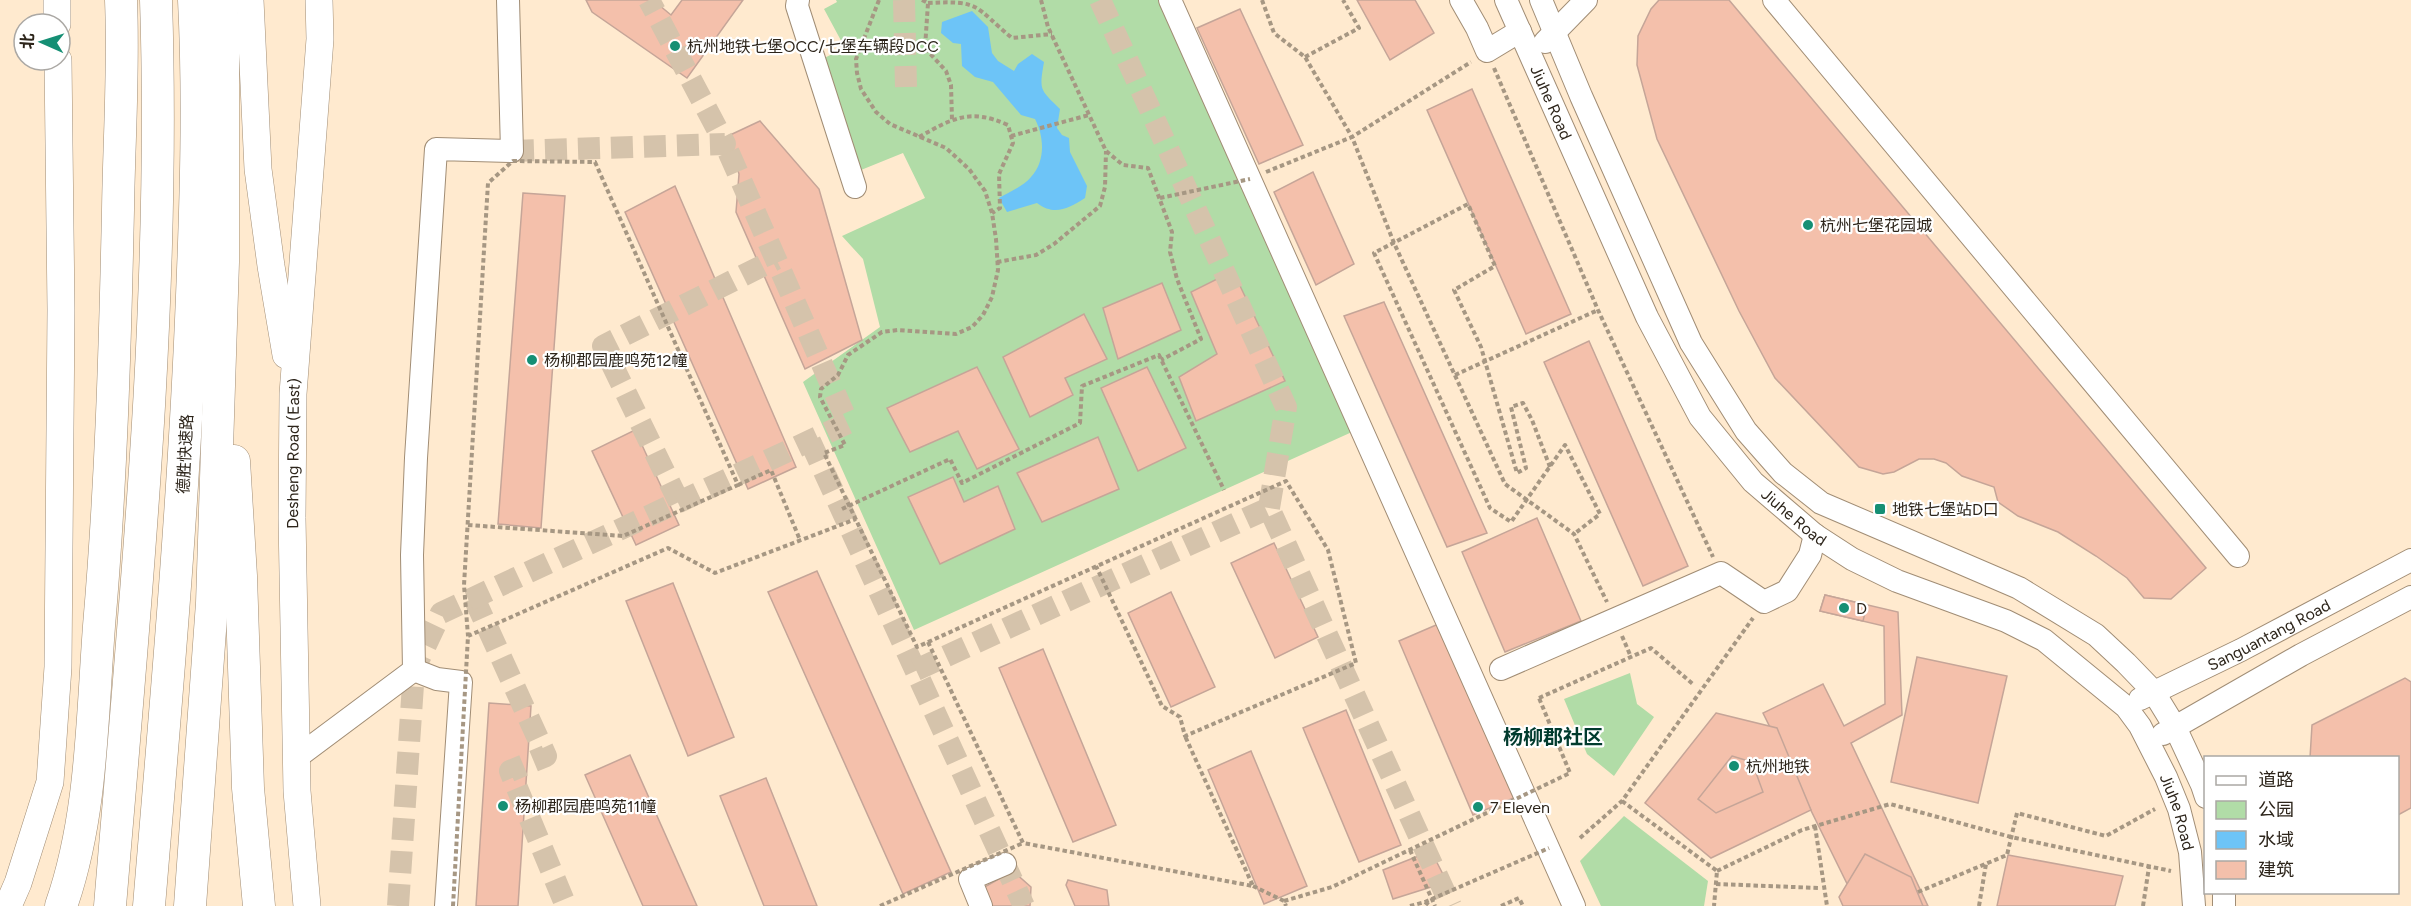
<svg xmlns="http://www.w3.org/2000/svg" width="2411" height="906" viewBox="0 0 2411 906" font-family="Figtree,'Noto Sans SC',sans-serif">
<style>
.green{fill:#b1dca7}
.water{fill:#6dc4f7}
.building{fill:#f4c0ab;stroke:#c5a598;stroke-width:1.5}
.lines{fill:none;stroke-linecap:round;stroke-linejoin:round}
.minor-tunnel{stroke:#d5c3ab;stroke-width:22;stroke-dasharray:22 11;stroke-linecap:butt}
.minor-casing{stroke:#a18d75;stroke-width:24}
.major-casing{stroke:#a18d75;stroke-width:28}
.highway-casing{stroke:#a18d75;stroke-width:33}
.path{stroke:#a69783;stroke-width:4;stroke-dasharray:4.5 3;stroke-linecap:butt}
.minor{stroke:#fff;stroke-width:22}
.major{stroke:#fff;stroke-width:27}
.highway{stroke:#fff;stroke-width:32}
.path-bridge{stroke:#a69783;stroke-width:4;stroke-dasharray:4.5 3;stroke-linecap:butt}
.poi-dot{fill:#158f74;stroke:#fff;stroke-width:2}
.labels{text-anchor:middle;dominant-baseline:central;stroke-width:4.5;stroke-linejoin:round;paint-order:stroke}
.poi-label{font-size:16px;fill:#2d251b;stroke:#fff;text-anchor:start}
.street-label{font-size:16px;fill:#2d251b;stroke:#fff}
.quarter-label{font-size:20px;font-weight:bold;fill:#013b2e;stroke:#fff}
</style>
<rect width="100%" height="100%" fill="#ffeacf"/>
<g class="green">
<path d="M 836,0 L 1158,0 L 1352,432 L 914,630 L 803,382 L 880,327 L 863,259 L 842,236 L 925,198 L 903,153 L 861,170 L 820,60 L 845,48 L 824,9 L 837,2 Z"/>
<path d="M 1630,673 L 1637,704 L 1654,717 L 1614,776 L 1587,754 L 1564,699 Z"/>
<path d="M 1624,816 L 1708,881 L 1704,906 L 1601,906 L 1580,861 Z"/>
</g>
<path class="water" d="M 972,11 L 988,27 L 992,53 L 998,61 L 1014,71 L 1018,64 L 1032,54 L 1044,62 C 1039,91 1040,89 1060,109 L 1057,128 L 1062,135 L 1069,138 L 1070,152 L 1087,186 L 1085,198 C 1068,209 1054,216 1037,203 L 1007,212 L 999,198 C 1009,192 1024,186 1031,177 C 1046,161 1044,136 1035,119 L 1021,115 L 993,82 L 975,77 L 962,66 L 961,44 L 953,43 L 941,33 L 942,22 Z"/>
<g class="building">
<path d="M 586,0 L 653,0 L 671,15 L 682,0 L 743,0 L 687,78 L 592,12 Z"/>
<path d="M 1357,0 L 1415,0 L 1434,33 L 1390,60 Z"/>
<path d="M 1659,0 L 1729,0 L 2206,568 L 2171,599 L 2144,598 L 2127,578 L 2096,556 L 2058,532 L 2018,516 L 1998,502 L 1994,487 L 1962,476 L 1946,463 L 1934,459 L 1919,459 L 1894,472 L 1883,474 L 1859,467 L 1775,378 L 1739,311 L 1657,139 L 1637,65 L 1638,36 L 1651,9 Z"/>
<path d="M 1240,9 L 1303,145 L 1259,164 L 1197,28 Z"/>
<path d="M 1472,89 L 1571,314 L 1526,334 L 1427,110 Z"/>
<path d="M 760,121 L 819,189 L 862,340 L 805,369 L 736,212 L 739,174 L 728,136 Z"/>
<path d="M 1313,172 L 1354,264 L 1316,285 L 1274,192 Z"/>
<path d="M 675,186 L 796,467 L 748,489 L 625,212 Z"/>
<path d="M 523,193 L 565,196 L 541,528 L 498,524 Z"/>
<path d="M 1233,271 L 1285,381 L 1196,421 L 1179,377 L 1217,354 L 1191,292 Z"/>
<path d="M 1162,283 L 1181,330 L 1118,359 L 1103,308 Z"/>
<path d="M 1384,302 L 1487,533 L 1447,547 L 1344,316 Z"/>
<path d="M 1084,314 L 1107,359 L 1065,378 L 1073,395 L 1030,417 L 1003,357 Z"/>
<path d="M 1589,341 L 1688,566 L 1643,586 L 1544,362 Z"/>
<path d="M 977,367 L 1019,449 L 977,469 L 958,431 L 910,452 L 887,408 Z"/>
<path d="M 1147,367 L 1186,448 L 1138,471 L 1101,388 Z"/>
<path d="M 635,430 L 679,525 L 636,545 L 592,451 Z"/>
<path d="M 1098,437 L 1119,489 L 1042,522 L 1017,473 Z"/>
<path d="M 953,477 L 964,502 L 998,486 L 1015,529 L 940,564 L 908,497 Z"/>
<path d="M 1537,518 L 1581,621 L 1505,652 L 1462,552 Z"/>
<path d="M 1274,543 L 1318,637 L 1275,658 L 1231,563 Z"/>
<path d="M 817,571 L 951,872 L 903,894 L 768,592 Z"/>
<path d="M 673,583 L 734,737 L 688,756 L 626,601 Z"/>
<path d="M 1171,592 L 1215,687 L 1171,707 L 1128,613 Z"/>
<path d="M 1825,595 L 1898,612 L 1902,715 L 1851,743 L 1928,906 L 1858,906 L 1763,713 L 1823,684 L 1844,726 L 1885,704 L 1884,626 L 1820,611 Z"/>
<path d="M 1825,595 L 1867,605 L 1863,621 L 1820,611 Z"/>
<path d="M 1443,622 L 1516,797 L 1473,815 L 1399,641 Z"/>
<path d="M 1043,649 L 1116,825 L 1073,842 L 999,668 Z"/>
<path d="M 1917,657 L 2007,676 L 1978,803 L 1891,782 Z"/>
<path d="M 2405,678 L 2411,682 L 2411,808 L 2398,815 L 2398,758 L 2310,758 L 2312,725 Z"/>
<path d="M 489,703 L 531,706 L 518,906 L 476,906 Z"/>
<path d="M 1346,710 L 1401,845 L 1359,862 L 1303,728 Z"/>
<path d="M 1716,713 L 1777,728 L 1811,810 L 1711,858 L 1645,803 Z"/>
<path d="M 1251,751 L 1307,886 L 1264,904 L 1208,770 Z"/>
<path d="M 630,755 L 697,906 L 643,906 L 585,775 Z"/>
<path d="M 1732,756 L 1752,762 L 1763,792 L 1716,813 L 1698,799 Z"/>
<path d="M 766,778 L 817,906 L 764,906 L 720,796 Z"/>
<path d="M 1431,851 L 1447,882 L 1393,899 L 1383,870 Z"/>
<path d="M 1865,854 L 1911,877 L 1923,906 L 1843,906 L 1839,897 Z"/>
<path d="M 2008,855 L 2123,876 L 2115,906 L 1997,906 Z"/>
<path d="M 1013,871 L 1031,887 L 1030,906 L 978,906 L 972,894 Z"/>
<path d="M 1068,880 L 1107,890 L 1109,906 L 1075,906 L 1066,885 Z"/>
</g>
<g class="lines">
<g class="minor-tunnel">
<path d="M 904,0 L 906,87"/>
<path d="M 1100,0 L 1286,407 L 1269,508"/>
<path d="M 512,151 L 725,144 L 649,0"/>
<path d="M 810,441 L 1024,906"/>
<path d="M 679,502 L 603,346 L 776,259"/>
<path d="M 474,598 L 546,756 L 510,771 L 566,906"/>
<path d="M 916,670 L 1269,508 L 1451,906"/>
<path d="M 398,906 L 414,670 L 441,613 L 848,423 L 725,144"/>
</g>
<g class="minor-casing">
<g id="minor">
<path d="M 798,0 L 797,6 L 855,187"/>
<path d="M 1170,0 L 1574,906"/>
<path d="M 1461,0 L 1477,28 L 1487,51 L 1520,31"/>
<path id="s1" d="M 1506,0 L 1647,317 L 1700,417 L 1753,482 L 1815,535 L 1852,559 L 1897,581 L 2006,621 L 2044,640 L 2126,707 L 2140,726 L 2166,777 L 2179,809 L 2190,852 L 2194,906"/>
<path d="M 1541,0 L 1581,96 L 1691,343 L 1746,431 L 1783,473 L 1821,503 L 2019,588 L 2096,635 L 2126,663 L 2153,691 L 2175,727 L 2202,785 L 2206,797"/>
<path d="M 1774,0 L 2238,556"/>
<path d="M 1545,42 L 1586,0"/>
<path d="M 1501,669 L 1721,573 L 1764,602 L 1787,591 L 1810,555 L 1815,535"/>
<path d="M 414,670 L 437,679 L 461,682 L 446,906"/>
<path id="s2" d="M 2140,699 L 2241,650 L 2411,560"/>
<path d="M 2163,734 L 2301,655 L 2411,597"/>
<path d="M 296,758 L 414,670 L 412,555 L 416,458 L 436,149 L 512,151 L 508,0"/>
<path d="M 981,906 L 970,879 L 1005,864"/>
<path d="M 2224,906 L 2224,892"/>
</g>
</g>
<g class="major-casing">
<g id="major">
<path d="M 57,0 L 57,24"/>
<path d="M 250,0 L 258,169 L 271,266 L 286,355"/>
<path d="M 8,906 L 18,883 L 50,782 L 58,667 L 61,310 L 58,60"/>
<path id="s3" d="M 307,906 L 297,791 L 292,518 L 293,394 L 320,39 L 319,0"/>
</g>
</g>
<g class="highway-casing">
<g id="highway">
<path d="M 234,461 L 241,576 L 248,788 L 259,906"/>
<path d="M 61,906 C 92,818 92,719 99,626 C 111,487 115,349 118,210 C 119,140 124,70 121,0"/>
<path d="M 110,906 C 135,605 166,302 156,0"/>
<path d="M 149,906 C 166,703 184,500 192,296 C 196,198 199,99 194,0"/>
<path d="M 190,906 L 212,603 L 223,262 L 223,31 L 221,0"/>
</g>
</g>
<g class="path">
<path d="M 922,0 L 928,3 L 925,48 L 946,71 L 951,85 L 952,120"/>
<path d="M 1041,0 L 1048,27 L 1106,151 L 1123,165 L 1148,168 L 1172,232 L 1170,252 L 1177,279 L 1201,339 L 1161,360"/>
<path d="M 1262,0 L 1274,33 L 1305,57 L 1352,137 L 1471,62"/>
<path d="M 928,3 C 982,0 974,7 1012,38 L 1052,34"/>
<path d="M 1305,57 L 1359,28 L 1343,0"/>
<path d="M 1494,68 L 1598,310 L 1713,557"/>
<path d="M 1011,136 L 1089,115"/>
<path d="M 919,137 C 953,118 970,108 1008,125 L 1013,143 L 999,174 L 1000,208 L 992,213"/>
<path d="M 1266,172 L 1352,137 L 1394,243 L 1505,484 L 1574,534 L 1607,602"/>
<path d="M 997,262 L 1036,255 L 1054,244 L 1100,206 L 1105,187 L 1106,151"/>
<path d="M 1455,375 L 1598,310"/>
<path d="M 738,485 L 771,470 L 800,540"/>
<path d="M 842,509 L 950,459 L 962,483 L 1080,423 L 1082,386 L 1159,355 L 1224,490"/>
<path d="M 1622,636 L 1631,657"/>
<path d="M 1539,698 L 1651,648 L 1694,685"/>
<path d="M 1622,801 L 1717,871 L 1714,906"/>
<path d="M 1815,826 L 1827,906"/>
<path d="M 1580,838 L 1622,801 L 1753,618"/>
<path d="M 1410,850 L 1435,906"/>
<path d="M 1717,871 L 1802,830 L 1890,804 L 2011,837 L 2171,871"/>
<path d="M 1716,884 L 1819,888"/>
<path d="M 1253,886 L 1284,901 L 1286,906"/>
<path d="M 1918,892 L 2007,855 L 2017,813 L 2106,836 L 2155,809"/>
<path d="M 1425,902 L 1430,906"/>
<path d="M 1501,906 L 1519,898 L 1523,906"/>
<path d="M 1979,906 L 1986,864"/>
<path d="M 2143,906 L 2149,867"/>
</g>
<use href="#minor" class="minor"/>
<use href="#major" class="major"/>
<use href="#highway" class="highway"/>
<g class="path-bridge">
<path d="M 879,0 L 856,59 L 857,73 L 861,89 L 876,112 L 890,124 L 946,148 L 969,169 L 985,191 L 992,213 L 996,239 L 998,270 L 992,297 L 983,315 L 972,327 L 956,334 L 898,330 L 882,332 L 848,355 L 838,375 L 821,389 L 820,397 L 845,445 L 824,453 L 917,647 L 1286,481 L 1328,550 L 1356,663 L 1185,736 L 1180,717 L 1162,706 L 1096,566"/>
<path d="M 1160,198 L 1250,179"/>
<path d="M 1550,467 L 1532,420 L 1523,403 L 1511,407 L 1526,468 L 1517,473 L 1481,347 L 1454,290 L 1495,266 L 1468,204 L 1374,253 L 1490,508 L 1511,522 L 1565,445 L 1600,514 L 1574,534"/>
<path d="M 468,525 L 623,536 L 738,485 L 595,162 L 513,161 L 488,183 L 464,585 L 468,636"/>
<path d="M 928,642 L 1023,843 L 1253,886 L 1185,736"/>
<path d="M 1284,901 L 1332,887 L 1570,773 L 1539,698"/>
<path d="M 453,906 L 468,636 L 668,548 L 715,573 L 856,519"/>
<path d="M 880,906 L 1023,843"/>
<path d="M 1410,906 L 1425,902 L 1549,848"/>
</g>
</g>
<g class="poi-dot">
<circle cx="675" cy="46" r="6"/>
<circle cx="1808" cy="225" r="6"/>
<circle cx="532" cy="360" r="6"/>
<rect x="1874" y="503" width="12" height="12" rx="3"/>
<circle cx="1844" cy="608" r="6"/>
<circle cx="1734" cy="766" r="6"/>
<circle cx="503" cy="806" r="6"/>
<circle cx="1478" cy="807" r="6"/>
</g>
<g class="labels">
<g class="poi-label">
<text x="687" y="46">杭州地铁七堡OCC/七堡车辆段DCC</text>
<text x="1820" y="225">杭州七堡花园城</text>
<text x="544" y="360">杨柳郡园鹿鸣苑12幢</text>
<text x="1892" y="509">地铁七堡站D口</text>
<text x="1856" y="608">D</text>
<text x="1746" y="766">杭州地铁</text>
<text x="515" y="806">杨柳郡园鹿鸣苑11幢</text>
<text x="1490" y="807">7 Eleven</text>
</g>
<g class="street-label">
<text stroke="none"><textPath href="#s1" startOffset="112">Jiuhe Road</textPath></text>
<text stroke="none"><textPath href="#s3" startOffset="453">Desheng Road (East)</textPath></text>
<text transform="translate(185 454) rotate(-87)">德胜快速路</text>
<text stroke="none"><textPath href="#s1" startOffset="598">Jiuhe Road</textPath></text>
<text stroke="none"><textPath href="#s2" startOffset="144">Sanguantang Road</textPath></text>
<text stroke="none"><textPath href="#s1" startOffset="1102">Jiuhe Road</textPath></text>
</g>
<g class="quarter-label">
<text x="1553" y="737">杨柳郡社区</text>
</g>
</g>
<rect x="2204" y="756" width="195" height="138" fill="#ffffff" stroke="#aba8a4" stroke-width="1.5"/>
<rect x="2216" y="776" width="30" height="9" fill="#ffffff" stroke="#aba8a4" stroke-width="1.5"/>
<text x="2258" y="786" font-size="18" fill="#2d251b">道路</text>
<rect x="2216" y="801" width="30" height="18" fill="#b1dca7" stroke="#aba8a4" stroke-width="1.5"/>
<text x="2258" y="816" font-size="18" fill="#2d251b">公园</text>
<rect x="2216" y="831" width="30" height="18" fill="#6dc4f7" stroke="#aba8a4" stroke-width="1.5"/>
<text x="2258" y="846" font-size="18" fill="#2d251b">水域</text>
<rect x="2216" y="861" width="30" height="18" fill="#f4c0ab" stroke="#aba8a4" stroke-width="1.5"/>
<text x="2258" y="876" font-size="18" fill="#2d251b">建筑</text>
<g transform="translate(42 42) rotate(273)"><circle r="28" fill="#ffffff" stroke="#aba8a4" stroke-width="1.5"/>
<path d="M0-4.5L10 22L0 15L-10 22Z" fill="#158f74"/>
<text y="-9" font-size="16" font-weight="bold" text-anchor="middle" fill="#2d251b">北</text>
</g>
</svg>
